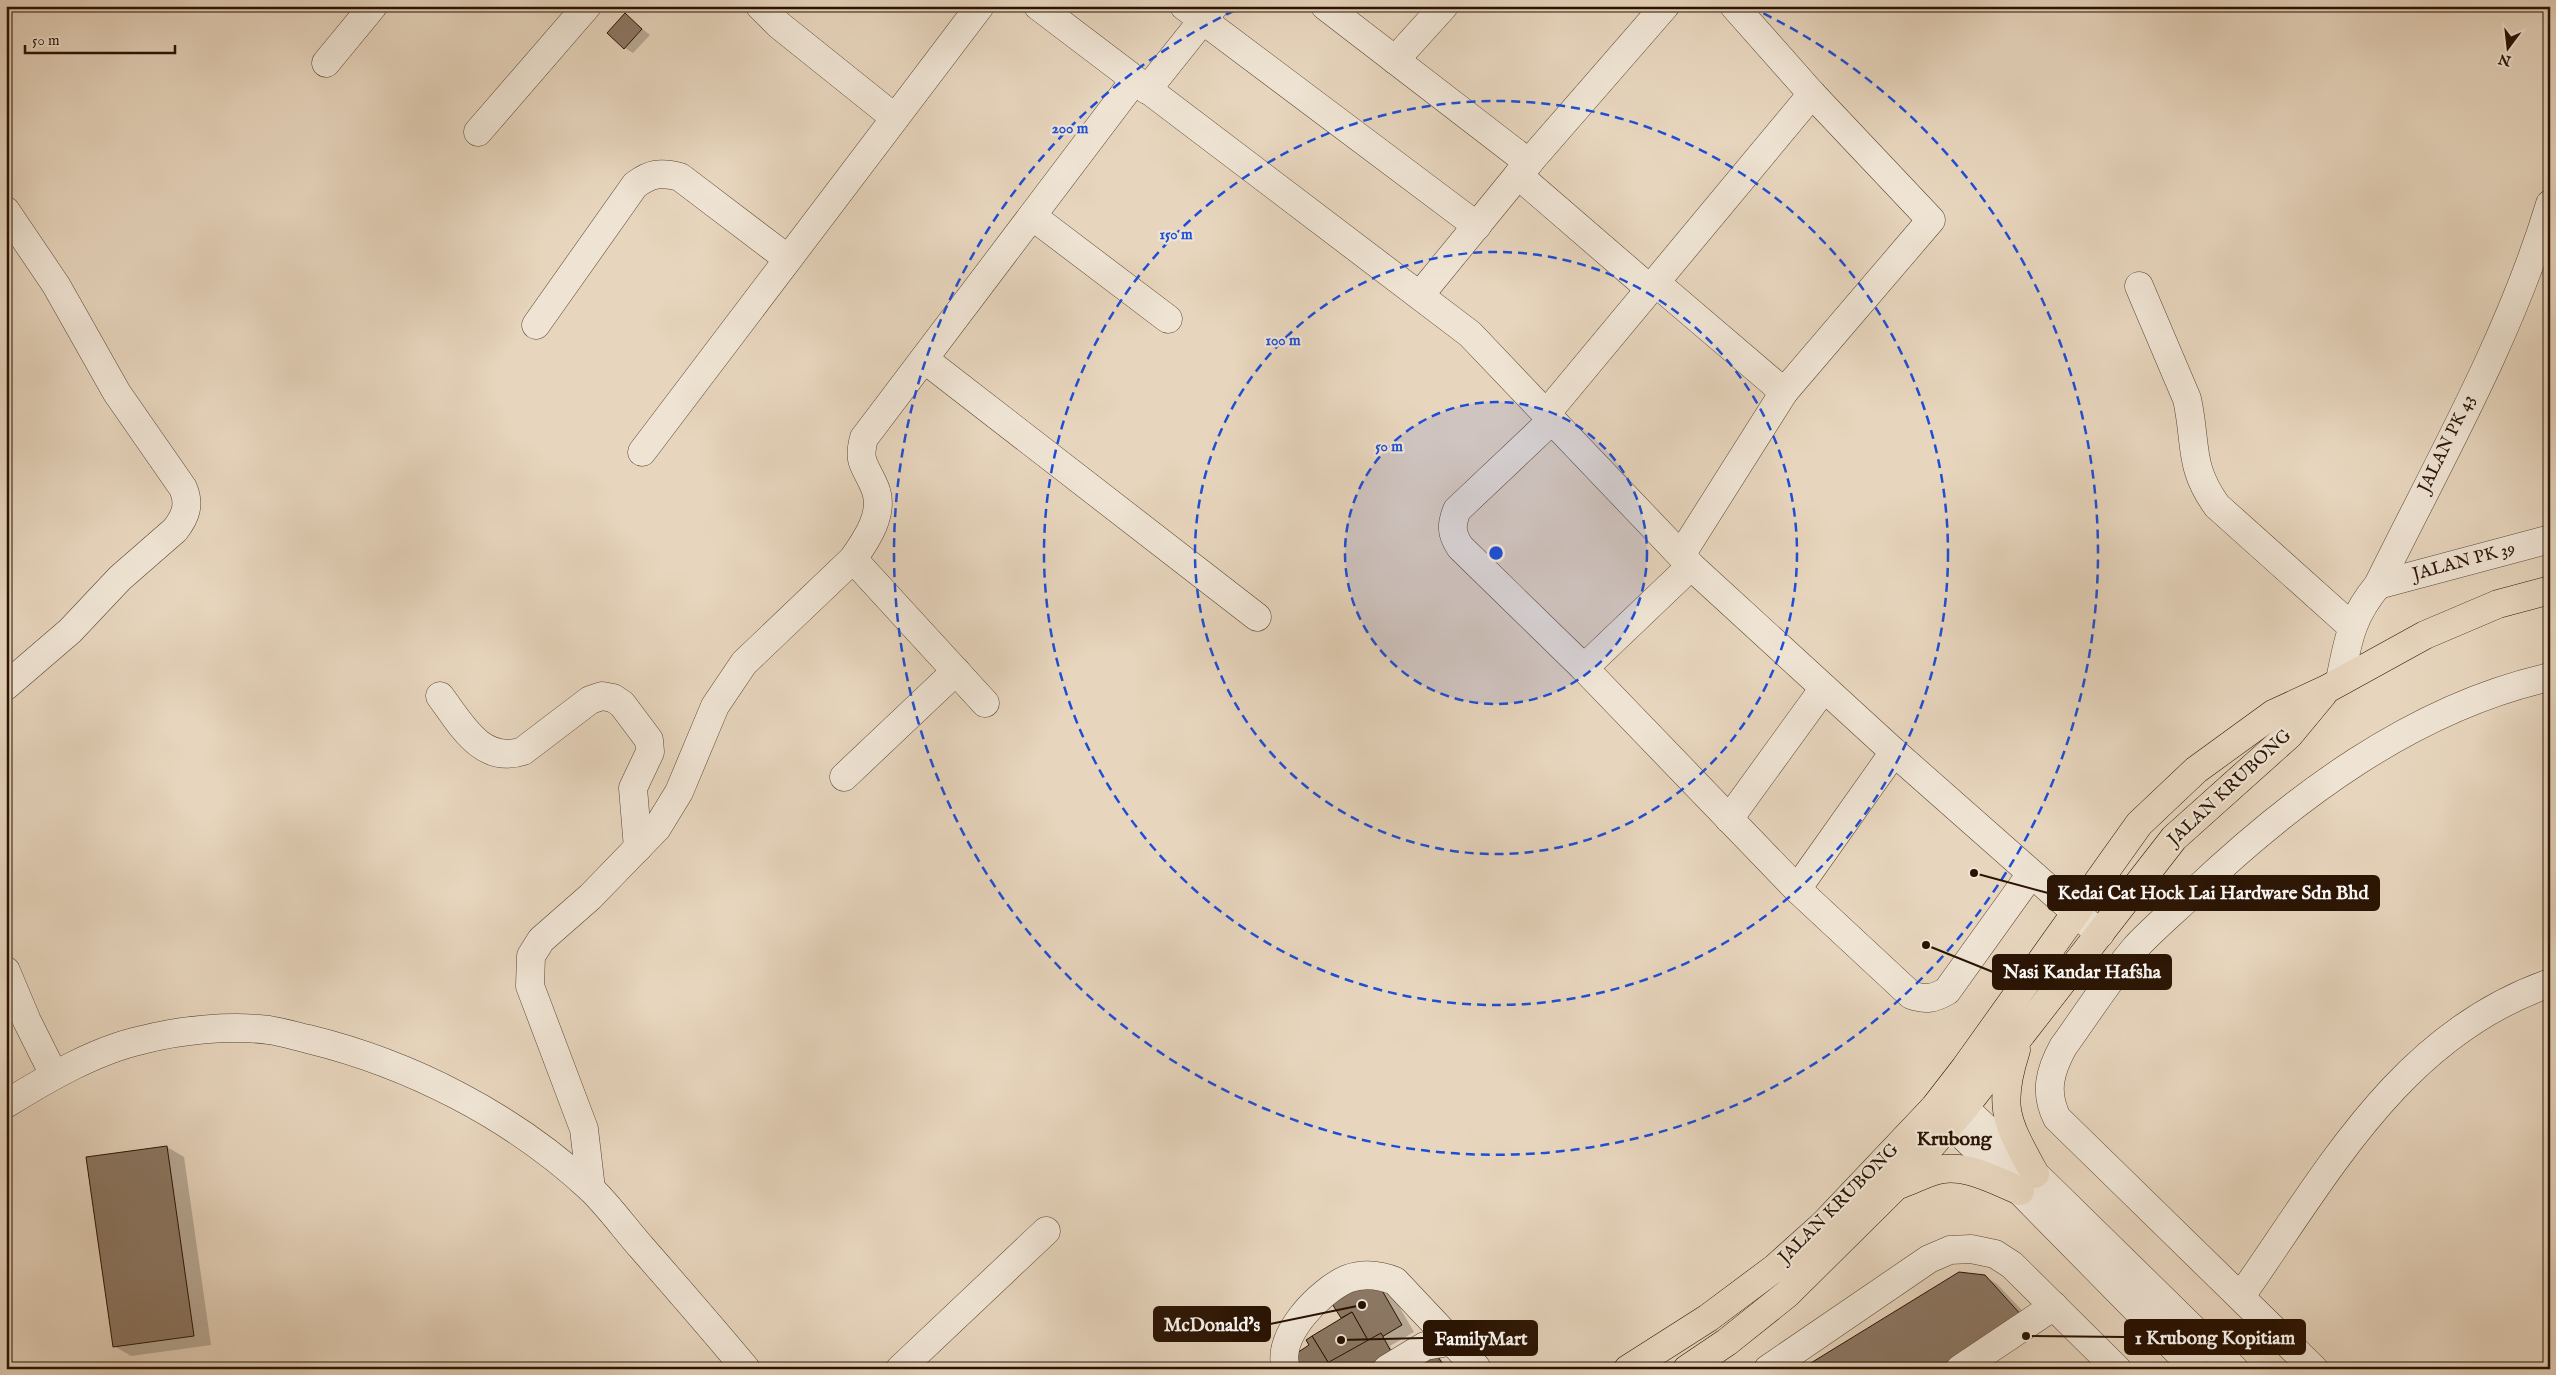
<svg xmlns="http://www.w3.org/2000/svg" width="2556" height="1375" viewBox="0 0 2556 1375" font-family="'IM FELL English',serif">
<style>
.shadow{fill:#0003;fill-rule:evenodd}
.building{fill:#8c7864;stroke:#291303}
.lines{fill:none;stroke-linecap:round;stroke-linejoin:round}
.minor-casing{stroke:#584432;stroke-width:29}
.major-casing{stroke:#291303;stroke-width:29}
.minor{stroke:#efe4d4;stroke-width:28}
.major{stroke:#e7d5bd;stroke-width:28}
.ring{fill:none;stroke:#1d4ed8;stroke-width:2.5;stroke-dasharray:9 6}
.labels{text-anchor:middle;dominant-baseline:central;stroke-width:4.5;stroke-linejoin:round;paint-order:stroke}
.street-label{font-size:18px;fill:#291303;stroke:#efe4d4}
.quarter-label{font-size:20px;font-weight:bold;fill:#291303;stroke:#efe4d4}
.centre{fill:#1d4ed8;stroke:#efe4d4;stroke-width:2.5}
.ring-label{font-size:15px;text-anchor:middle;font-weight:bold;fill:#1d4ed8;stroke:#efe4d4;stroke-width:4.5;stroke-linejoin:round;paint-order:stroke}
.leader{fill:none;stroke:#291303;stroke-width:2}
.callout-dot{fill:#291303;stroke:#efe4d4;stroke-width:2}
.callout{fill:#291303;stroke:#291303;stroke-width:2}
.callout-label{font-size:19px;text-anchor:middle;font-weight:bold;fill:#fff}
</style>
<rect width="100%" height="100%" fill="#e7d5bd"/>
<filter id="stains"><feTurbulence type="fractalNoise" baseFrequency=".004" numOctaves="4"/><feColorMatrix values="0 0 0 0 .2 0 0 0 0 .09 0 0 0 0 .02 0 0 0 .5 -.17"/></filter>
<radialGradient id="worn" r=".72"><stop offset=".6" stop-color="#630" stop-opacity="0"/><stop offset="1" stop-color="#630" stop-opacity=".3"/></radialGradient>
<g class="shadow">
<path d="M 625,15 L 650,35 L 633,53 L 625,48 Z"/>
<path d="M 167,1147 L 184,1157 L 211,1345 L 131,1356 L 114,1346 Z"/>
<path d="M 1984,1276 L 1997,1284 L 2035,1324 L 1965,1369 L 1804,1369 Z"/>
<path d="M 1389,1289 L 1414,1332 L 1390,1346 L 1401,1366 L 1436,1351 L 1447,1369 L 1303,1369 L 1311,1345 L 1344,1318 L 1331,1299 ZM 1358,1310 L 1346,1316 L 1346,1314 Z"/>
</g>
<g class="building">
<path d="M 625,13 L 642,29 L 624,49 L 607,33 Z"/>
<path d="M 167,1146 L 194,1336 L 113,1347 L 86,1157 Z"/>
<path d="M 1959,1272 L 1985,1275 L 2023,1317 L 1942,1369 L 1801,1369 Z"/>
<path d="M 1376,1280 L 1402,1325 L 1370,1344 L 1352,1312 L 1341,1318 L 1329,1299 Z"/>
<path d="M 1352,1312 L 1370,1344 L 1331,1367 L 1312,1336 Z"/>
<path d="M 1381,1333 L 1399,1366 L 1432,1348 L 1446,1369 L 1333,1369 L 1329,1362 Z"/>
<path d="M 1312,1336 L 1331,1367 L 1302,1369 L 1294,1355 L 1309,1345 L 1306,1340 Z"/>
</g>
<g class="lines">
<g class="minor-casing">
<g id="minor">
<path d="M 760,6 L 779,25 L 895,118"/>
<path d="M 1038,6 L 1470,334 L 1691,566 L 1894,752 L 2100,934"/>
<path d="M 1184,6 L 1477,226"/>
<path d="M 1325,6 L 1529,163"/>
<path d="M 1395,60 L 1444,6"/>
<path d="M 326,63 L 373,6"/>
<path d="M 1147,90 L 1214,6"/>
<path d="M 478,132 L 587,6"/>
<path d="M 1518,175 L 1650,289"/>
<path d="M 6,211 L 56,285 L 117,393 L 183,488 C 190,504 186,516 175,530 L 120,578 L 70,631 L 6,686"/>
<path d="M 1032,216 L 1168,319"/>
<path d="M 1655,282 L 1784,392"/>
<path d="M 2139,286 L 2187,399 C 2197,444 2188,466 2217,506 L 2351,626"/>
<path d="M 1420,295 L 1518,175 L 1665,6"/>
<path d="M 536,325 L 635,185 C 651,173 661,172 680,177 L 788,259"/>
<path d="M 924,359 L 1257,617"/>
<path d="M 1546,414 L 1812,94"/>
<path d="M 1551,421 L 1457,510 C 1451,525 1451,533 1460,547 L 1584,668 L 1797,889 L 1911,995 C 1926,1000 1933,999 1947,991 L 2031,874"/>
<path d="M 642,452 L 980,6"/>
<path d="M 1681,555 L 1784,392 L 1931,220 L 1812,94 L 1734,6"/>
<path d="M 853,559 C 867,539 885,513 875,488 C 866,465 857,464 864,438 L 1134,81"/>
<path d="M 2378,585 L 2550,539"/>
<path d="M 1584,668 L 1691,566"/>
<path d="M 2340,680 C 2348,641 2351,617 2378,585 C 2439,461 2510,337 2550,204"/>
<path d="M 440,696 C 461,724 482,765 523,751 L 590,700 L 602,696 L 613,698 L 622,704 L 649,740 L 650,752 L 633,788 L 638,848"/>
<path d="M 844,777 L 956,671"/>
<path d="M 1729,819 L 1824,688"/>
<path d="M 1797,889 L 1894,752"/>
<path d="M 6,971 L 27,1021 L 54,1075"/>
<path d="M 1947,1092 L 2035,1174 L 2234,1369"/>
<path d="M 6,1104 C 46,1079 96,1050 142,1040 C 181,1030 229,1025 269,1030 C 282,1032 295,1036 308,1039 C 411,1064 512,1116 590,1188 C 609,1206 625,1229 642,1248 C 677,1288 712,1328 746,1369"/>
<path d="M 1934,1108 L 2020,1191 L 2195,1369"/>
<path d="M 591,1189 L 584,1129 L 530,986 L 531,956 L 541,940 L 590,897 L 657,828 L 679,792 L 715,706 L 744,663 L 853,559 L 985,703"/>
<path d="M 2241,1296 C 2327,1174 2400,1035 2550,983"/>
<path d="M 900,1369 L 1046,1231"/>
<path d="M 1286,1369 C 1275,1336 1320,1291 1347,1279 C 1363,1273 1380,1275 1395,1281 L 1476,1367"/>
<path d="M 1387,1369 L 1425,1346 L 1454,1341"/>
<path d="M 1768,1369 L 1929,1259 L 1950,1250 L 1971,1249 L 1995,1254 L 2012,1265 L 2117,1369"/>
<path d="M 1960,1369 L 2054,1306"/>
<path d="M 2314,1369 L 2057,1118 C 2044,1092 2050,1071 2063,1047 C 2087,1014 2110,977 2137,946 C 2154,928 2174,911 2192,894 C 2292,799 2412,708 2550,677"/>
</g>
</g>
<g class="major-casing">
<g id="major">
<path d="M 2016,1050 C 1997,1109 2007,1122 2035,1174"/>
<path d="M 1901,1184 C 1912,1180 1922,1175 1934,1171 C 1963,1162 1994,1180 2020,1191"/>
<path d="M 1628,1369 L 1708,1318 L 1775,1268 L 1824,1224 L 1934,1108 L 1965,1068 L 2139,824 L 2196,770 L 2273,714 L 2327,689 L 2425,635 L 2498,604 L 2550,590"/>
<path d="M 1687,1369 L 1727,1342 L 1787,1294 L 1896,1186 L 1964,1108 L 2174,838 L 2289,735 L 2323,694"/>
</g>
</g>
<use href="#minor" class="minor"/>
<use href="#major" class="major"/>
</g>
<circle cx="1496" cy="553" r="151" fill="#1d4ed8" fill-opacity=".12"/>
<g class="ring">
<circle cx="1496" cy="553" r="151"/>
<circle cx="1496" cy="553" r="301"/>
<circle cx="1496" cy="553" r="452"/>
<path d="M1750 7A602 602 0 1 1 1242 7"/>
</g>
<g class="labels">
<g class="street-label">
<text transform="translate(2447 444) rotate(-64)">JALAN PK 43</text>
<text transform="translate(2464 562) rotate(-15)">JALAN PK 39</text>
<text transform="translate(2230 788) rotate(-43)">JALAN KRUBONG</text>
<text transform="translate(1839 1204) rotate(-45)">JALAN KRUBONG</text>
</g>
<g class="quarter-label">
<text x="1954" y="1139">Krubong</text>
</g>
</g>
<circle cx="1496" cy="553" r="8" class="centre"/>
<g class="ring-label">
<text x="1070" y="133">200 m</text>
<text x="1176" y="239">150 m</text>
<text x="1283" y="345">100 m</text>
<text x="1389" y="451">50 m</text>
</g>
<path class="leader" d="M1974 873L2048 893M1926 945L1993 972M1362 1305L1270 1324M2026 1336L2125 1337M1341 1340L1424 1338"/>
<g class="callout-dot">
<circle cx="1974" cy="873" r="5"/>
<circle cx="1926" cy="945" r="5"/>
<circle cx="1362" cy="1305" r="5"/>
<circle cx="2026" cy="1336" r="5"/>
<circle cx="1341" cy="1340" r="5"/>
</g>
<g class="callout">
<rect x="2048" y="876" width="331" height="34" rx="5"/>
<rect x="1993" y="955" width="178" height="34" rx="5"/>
<rect x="1154" y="1307" width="116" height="34" rx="5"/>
<rect x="2125" y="1320" width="180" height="34" rx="5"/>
<rect x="1424" y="1321" width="113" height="34" rx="5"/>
</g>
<g class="callout-label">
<text x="2213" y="899">Kedai Cat Hock Lai Hardware Sdn Bhd</text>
<text x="2082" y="978">Nasi Kandar Hafsha</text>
<text x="1212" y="1331">McDonald's</text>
<text x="2215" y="1344">1 Krubong Kopitiam</text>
<text x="1481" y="1345">FamilyMart</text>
</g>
<rect width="2556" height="1375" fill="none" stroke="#e7d5bd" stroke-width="25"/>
<rect x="8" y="8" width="2541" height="1360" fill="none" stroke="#291303" stroke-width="2.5"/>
<rect x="12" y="12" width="2531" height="1350" fill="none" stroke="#291303"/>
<g transform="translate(2508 48) rotate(195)" stroke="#efe4d4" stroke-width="4" paint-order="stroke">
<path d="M0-4L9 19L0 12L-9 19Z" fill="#291303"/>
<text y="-8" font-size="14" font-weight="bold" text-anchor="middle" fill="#291303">N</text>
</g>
<path d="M25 45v8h150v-8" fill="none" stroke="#291303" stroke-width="2.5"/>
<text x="32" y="45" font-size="15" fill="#291303" stroke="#efe4d4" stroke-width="4" paint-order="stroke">50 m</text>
<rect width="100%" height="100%" filter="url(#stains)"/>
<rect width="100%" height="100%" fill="url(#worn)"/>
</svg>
